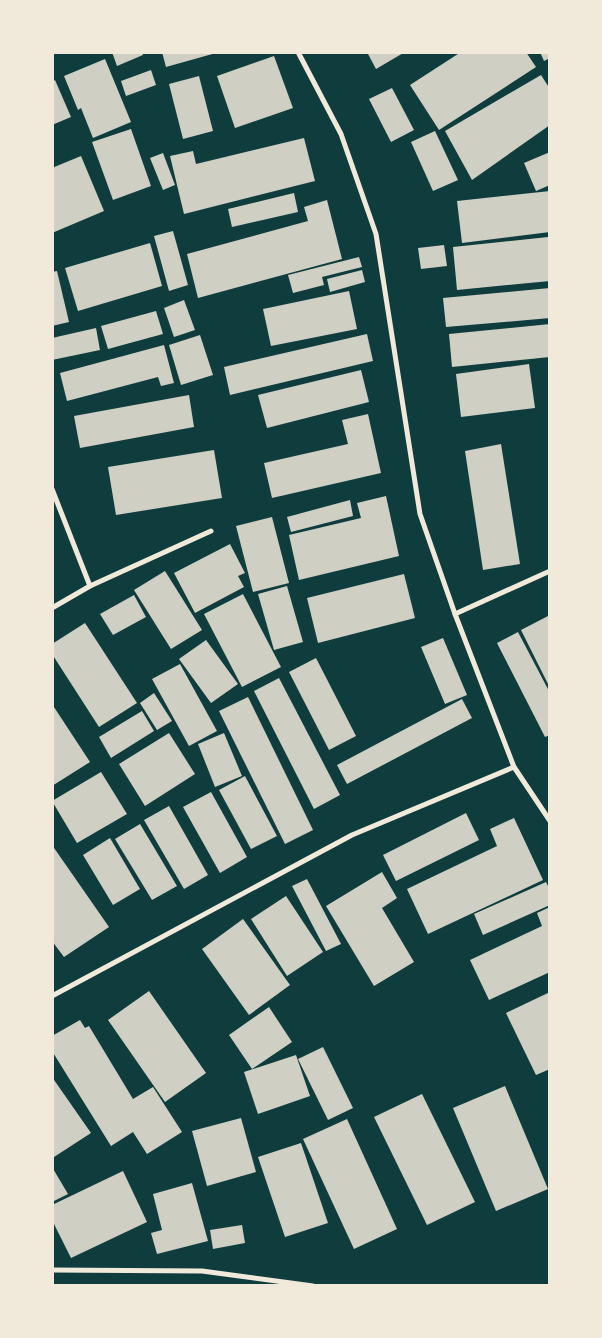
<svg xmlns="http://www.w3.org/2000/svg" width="602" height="1338" viewBox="0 0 602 1338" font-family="'DejaVu Sans',sans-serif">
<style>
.building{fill:#cfcfc3}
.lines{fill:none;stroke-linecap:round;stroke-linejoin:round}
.minor{stroke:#f1e9da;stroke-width:5}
</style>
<rect width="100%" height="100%" fill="#0f3d3e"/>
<g class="building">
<path d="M 112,52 L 142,52 L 143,55 L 117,66 Z"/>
<path d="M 162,52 L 216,52 L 216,53 L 166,67 Z"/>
<path d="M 367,52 L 405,52 L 376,69 Z"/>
<path d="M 461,52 L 526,52 L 536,67 L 439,130 L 410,85 Z"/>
<path d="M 540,52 L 550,52 L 550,58 L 544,61 Z"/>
<path d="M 274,56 L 293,108 L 235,128 L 217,76 Z"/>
<path d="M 105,59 L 131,122 L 93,138 L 81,108 L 78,110 L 64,76 Z"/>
<path d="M 151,70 L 156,85 L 126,96 L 121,81 Z"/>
<path d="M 541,75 L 550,89 L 550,125 L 472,180 L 445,131 Z"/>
<path d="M 199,76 L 213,131 L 183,139 L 169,84 Z"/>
<path d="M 55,80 L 71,117 L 52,125 L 52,82 Z"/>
<path d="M 392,88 L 414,130 L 391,142 L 369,99 Z"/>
<path d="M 131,129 L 151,186 L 113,200 L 92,142 Z"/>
<path d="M 435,131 L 458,180 L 433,191 L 411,142 Z"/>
<path d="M 304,138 L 315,181 L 184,214 L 170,156 L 193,151 L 196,164 Z"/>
<path d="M 550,152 L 550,185 L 536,191 L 524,163 Z"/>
<path d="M 163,153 L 175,185 L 163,190 L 150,158 Z"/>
<path d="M 81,156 L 104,211 L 52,233 L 52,168 Z"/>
<path d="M 550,191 L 550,232 L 462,243 L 457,201 Z"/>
<path d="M 294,193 L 298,212 L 232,227 L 228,209 Z"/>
<path d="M 327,200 L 342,259 L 198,298 L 187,254 L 308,221 L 304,207 Z"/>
<path d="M 173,231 L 188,285 L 169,291 L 154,236 Z"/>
<path d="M 548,237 L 550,281 L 457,290 L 453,247 Z"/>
<path d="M 150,243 L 162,286 L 78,311 L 65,268 Z"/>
<path d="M 444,245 L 447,266 L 421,269 L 418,248 Z"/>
<path d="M 359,257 L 362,267 L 322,277 L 324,285 L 293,293 L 288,275 Z"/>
<path d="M 362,270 L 365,282 L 330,292 L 327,279 Z"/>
<path d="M 57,271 L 69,322 L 52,326 L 52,272 Z"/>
<path d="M 550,288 L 550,318 L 446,327 L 443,298 Z"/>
<path d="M 349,291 L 357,329 L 271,346 L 263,309 Z"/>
<path d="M 184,300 L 195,330 L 174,337 L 164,308 Z"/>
<path d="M 156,311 L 163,334 L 108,349 L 101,326 Z"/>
<path d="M 550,324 L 550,357 L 452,367 L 449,334 Z"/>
<path d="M 96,328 L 100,350 L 52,360 L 52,338 Z"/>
<path d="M 367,334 L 373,361 L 230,395 L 224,367 Z"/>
<path d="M 200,335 L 213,375 L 181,385 L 169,345 Z"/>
<path d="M 164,345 L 174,383 L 161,386 L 158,377 L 67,401 L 60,373 Z"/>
<path d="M 529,364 L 535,408 L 461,417 L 456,374 Z"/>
<path d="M 361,370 L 369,402 L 267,428 L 258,395 Z"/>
<path d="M 189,395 L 194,427 L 80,448 L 74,416 Z"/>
<path d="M 368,414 L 381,473 L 272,498 L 264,463 L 348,444 L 342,420 Z"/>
<path d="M 501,444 L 520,564 L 483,570 L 465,451 Z"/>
<path d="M 214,450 L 222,498 L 116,515 L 108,467 Z"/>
<path d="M 386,496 L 399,556 L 299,580 L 289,535 L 361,518 L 357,503 Z"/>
<path d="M 350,500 L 353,516 L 291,532 L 287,517 Z"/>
<path d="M 272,517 L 289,583 L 253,592 L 236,526 Z"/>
<path d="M 230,544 L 245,573 L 238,576 L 244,587 L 195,613 L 174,573 Z"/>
<path d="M 165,571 L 202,630 L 171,649 L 134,590 Z"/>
<path d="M 404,574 L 415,618 L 318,643 L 307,598 Z"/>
<path d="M 287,586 L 303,642 L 274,650 L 258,594 Z"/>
<path d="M 243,594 L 281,667 L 242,687 L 204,614 Z"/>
<path d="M 134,595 L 146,617 L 113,635 L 100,614 Z"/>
<path d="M 550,615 L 550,688 L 521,630 Z"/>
<path d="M 85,623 L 137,703 L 99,727 L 52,654 L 52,644 Z"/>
<path d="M 518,632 L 550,693 L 550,735 L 545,737 L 497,643 Z"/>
<path d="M 443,638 L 467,695 L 445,704 L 421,647 Z"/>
<path d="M 206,640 L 238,684 L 211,703 L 179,659 Z"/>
<path d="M 316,658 L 356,736 L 329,750 L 289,672 Z"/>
<path d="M 180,664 L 217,731 L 189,746 L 152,679 Z"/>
<path d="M 279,678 L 340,795 L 314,809 L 254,691 Z"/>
<path d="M 154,693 L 172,721 L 157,730 L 140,703 Z"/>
<path d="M 248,697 L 313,830 L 285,844 L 219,711 Z"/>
<path d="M 462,699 L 472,718 L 347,784 L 337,765 Z"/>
<path d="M 52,704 L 90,762 L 52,786 Z"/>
<path d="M 142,711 L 154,731 L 111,758 L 99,737 Z"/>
<path d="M 169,733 L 195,774 L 145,806 L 119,764 Z"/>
<path d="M 224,733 L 242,776 L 215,787 L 198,744 Z"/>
<path d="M 101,772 L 127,814 L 77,843 L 52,801 Z"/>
<path d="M 245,776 L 277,836 L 251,849 L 219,790 Z"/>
<path d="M 211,792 L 247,857 L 220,873 L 183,807 Z"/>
<path d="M 169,806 L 208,875 L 184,889 L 144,820 Z"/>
<path d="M 466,813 L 479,840 L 396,881 L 383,855 Z"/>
<path d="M 514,818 L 543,880 L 428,934 L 407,889 L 497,846 L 490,829 Z"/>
<path d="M 140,824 L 177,886 L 152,900 L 115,839 Z"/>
<path d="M 110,838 L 140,889 L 113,905 L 83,855 Z"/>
<path d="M 52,845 L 109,927 L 64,957 L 52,941 Z"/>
<path d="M 382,872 L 397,898 L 382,908 L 414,962 L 374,986 L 326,906 Z"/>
<path d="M 307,879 L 341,944 L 326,951 L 292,886 Z"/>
<path d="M 546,882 L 550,890 L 550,905 L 483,935 L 474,914 Z"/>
<path d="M 286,896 L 323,952 L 287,976 L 251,919 Z"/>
<path d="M 550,907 L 550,972 L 489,1000 L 470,960 L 542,926 L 537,913 Z"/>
<path d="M 243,919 L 290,985 L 249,1015 L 202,949 Z"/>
<path d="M 149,991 L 206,1073 L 165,1102 L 108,1020 Z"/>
<path d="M 550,992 L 550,1069 L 536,1075 L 506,1013 Z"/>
<path d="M 269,1007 L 292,1042 L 252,1069 L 229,1035 Z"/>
<path d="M 80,1020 L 85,1028 L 89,1026 L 133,1099 L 153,1087 L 182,1132 L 147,1154 L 133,1132 L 111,1146 L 52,1051 L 52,1036 Z"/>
<path d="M 323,1047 L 353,1108 L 328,1120 L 298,1059 Z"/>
<path d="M 296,1055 L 310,1096 L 258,1114 L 244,1072 Z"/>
<path d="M 52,1077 L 91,1133 L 54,1157 L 52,1155 Z"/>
<path d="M 505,1086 L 548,1189 L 496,1211 L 453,1108 Z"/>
<path d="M 422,1094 L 475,1202 L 427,1225 L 374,1117 Z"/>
<path d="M 241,1118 L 256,1172 L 207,1186 L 192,1131 Z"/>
<path d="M 347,1119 L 397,1229 L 354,1249 L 303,1139 Z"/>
<path d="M 301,1143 L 328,1223 L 285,1237 L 258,1157 Z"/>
<path d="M 52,1167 L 68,1194 L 52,1202 Z"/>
<path d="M 123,1171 L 147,1222 L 71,1258 L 52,1220 L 52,1205 Z"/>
<path d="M 192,1183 L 208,1241 L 157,1254 L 151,1233 L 162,1230 L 153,1194 Z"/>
<path d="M 242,1225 L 245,1243 L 213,1249 L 210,1230 Z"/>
</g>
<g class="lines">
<g class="minor">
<path d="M 298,52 L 341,134 L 376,234 L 420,514 L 455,614 L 514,767 L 550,821"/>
<path d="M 52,489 L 90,586"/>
<path d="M 52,608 L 90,586 L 211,531"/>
<path d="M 455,614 L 550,571"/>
<path d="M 52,996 L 352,835 L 514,767"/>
<path d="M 52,1270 L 202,1271 L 313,1286"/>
</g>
</g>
<rect width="602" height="1338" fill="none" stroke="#f1e9da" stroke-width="108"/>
</svg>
